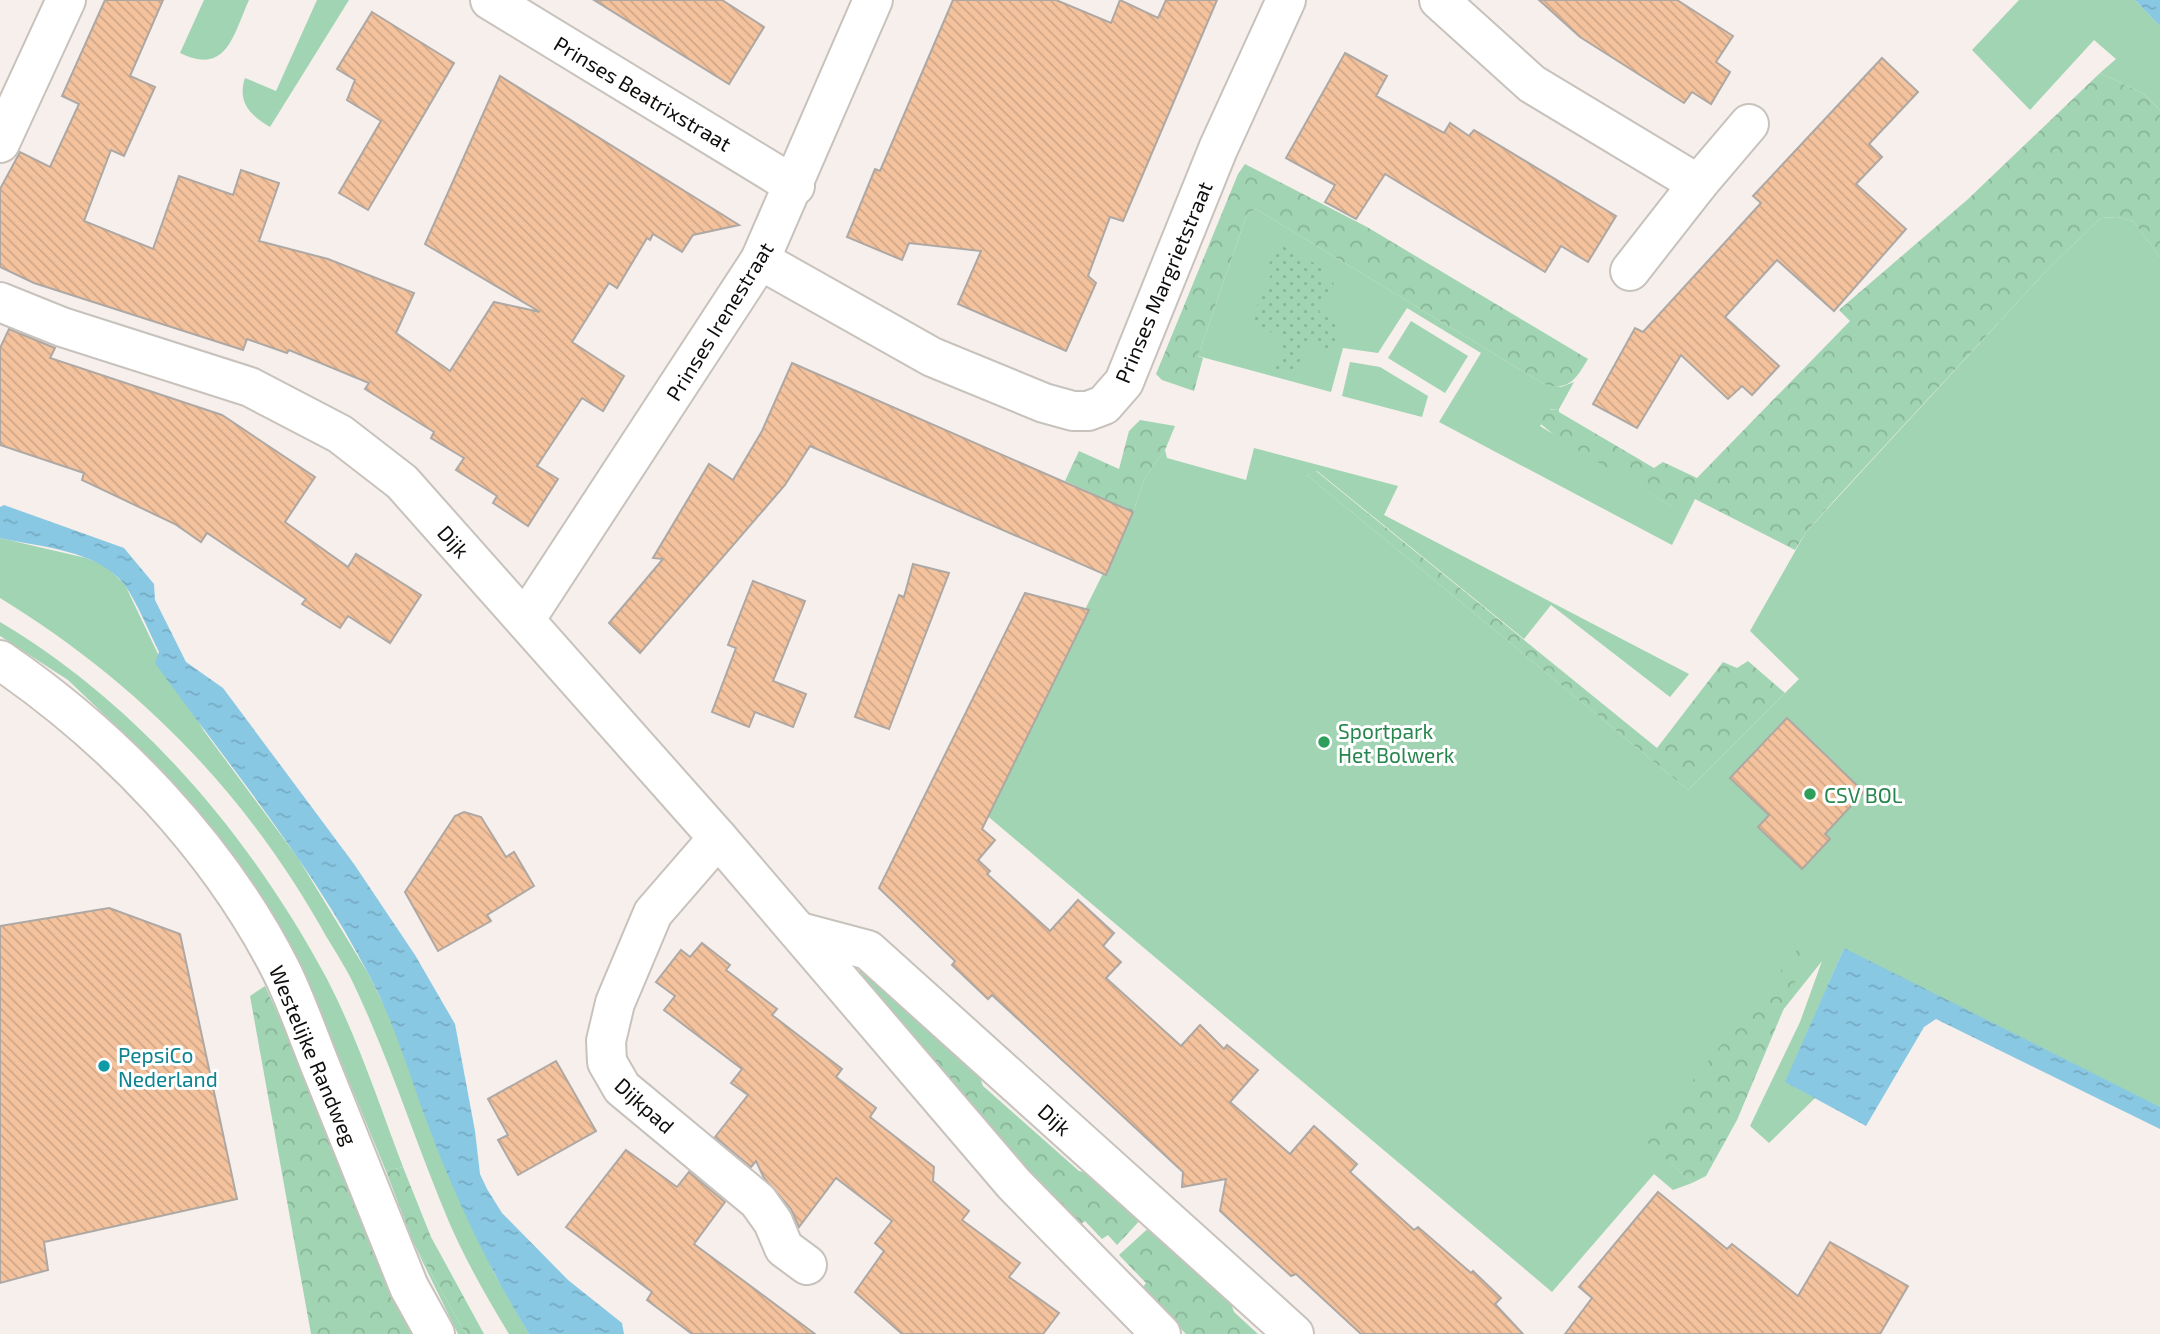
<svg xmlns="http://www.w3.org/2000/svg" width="2160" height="1334" viewBox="0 0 2160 1334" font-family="'Exo 2',sans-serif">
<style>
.green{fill:#a0d4b2}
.forest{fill:url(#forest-crowns)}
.park{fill:url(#park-dots)}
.water{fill:url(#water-ripples)}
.building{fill:url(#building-back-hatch);stroke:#aea8a4;stroke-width:2}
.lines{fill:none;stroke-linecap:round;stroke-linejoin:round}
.street-casing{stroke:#c8c2bd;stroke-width:42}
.secondary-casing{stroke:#c8c2bd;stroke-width:42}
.street{stroke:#fff;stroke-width:38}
.secondary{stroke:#fff;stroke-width:38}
.leisure-dot{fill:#2e9e5b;stroke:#fff;stroke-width:2.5}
.culture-dot{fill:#0f9aa8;stroke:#fff;stroke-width:2.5}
.labels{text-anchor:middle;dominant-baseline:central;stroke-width:6;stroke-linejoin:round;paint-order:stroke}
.street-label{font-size:21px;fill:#100e0c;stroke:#fff}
.leisure-label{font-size:21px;fill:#27864d;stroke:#fff;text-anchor:start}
.culture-label{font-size:21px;fill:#0d838f;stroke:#fff;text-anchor:start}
</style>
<defs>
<pattern id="forest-crowns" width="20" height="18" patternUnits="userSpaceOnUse" patternTransform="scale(1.75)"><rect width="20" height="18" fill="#a0d4b2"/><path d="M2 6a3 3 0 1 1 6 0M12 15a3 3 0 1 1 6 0" fill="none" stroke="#89b598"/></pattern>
<pattern id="park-dots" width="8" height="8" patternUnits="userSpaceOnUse" patternTransform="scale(1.75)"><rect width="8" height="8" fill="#a0d4b2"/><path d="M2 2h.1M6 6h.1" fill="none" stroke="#89b598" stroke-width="1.8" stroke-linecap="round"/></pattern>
<pattern id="water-ripples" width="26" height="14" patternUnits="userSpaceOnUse" patternTransform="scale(1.75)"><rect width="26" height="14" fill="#89c8e3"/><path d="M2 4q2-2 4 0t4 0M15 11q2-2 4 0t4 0" fill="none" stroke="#75abc2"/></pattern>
<pattern id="building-back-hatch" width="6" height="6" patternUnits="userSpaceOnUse" patternTransform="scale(1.75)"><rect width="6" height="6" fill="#f4c39e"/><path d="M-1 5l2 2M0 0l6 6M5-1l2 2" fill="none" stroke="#d0a687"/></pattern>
</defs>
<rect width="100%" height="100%" fill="#f6efeb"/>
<g class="green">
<path d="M 204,0 L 249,0 C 233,35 227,76 180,53 Z"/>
<path d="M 317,0 L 349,0 L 270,127 C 250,115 237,102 245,78 L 276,91 Z"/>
<path d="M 2019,0 L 2135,0 L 2160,26 L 2160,110 L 2144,94 L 2100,73 L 2116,59 L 2094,40 L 2030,110 L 1972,50 Z"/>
<path d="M 1256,209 L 1542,383 L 1561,387 L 1574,382 L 1559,409 L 1551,409 L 1540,426 L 1671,506 L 1695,499 L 1672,545 L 1439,422 L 1481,353 L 1407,308 L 1378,353 L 1343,348 L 1331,392 L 1198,356 L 1247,214 Z"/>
<path d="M 2117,217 L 2133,221 L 2160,257 L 2160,1117 L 1843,950 L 1786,1082 L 1815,1098 L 1769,1143 L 1750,1126 L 1800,1022 L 1822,961 L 1665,1158 L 1692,1183 L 1673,1190 L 1654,1174 L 1552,1292 L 984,813 L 1132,515 L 1145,478 L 1165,450 L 1167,458 L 1246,480 L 1254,448 L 1398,486 L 1384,515 L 1689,674 L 1670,697 L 1551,605 L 1524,639 L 1317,471 L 1307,475 L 1688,790 L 1799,679 L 1750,631 L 1806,532 L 2048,269 L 2101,218 Z"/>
<path d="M 1411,321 L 1468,356 L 1445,393 L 1388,358 Z"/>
<path d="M 1350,362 L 1380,367 L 1428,396 L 1422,417 L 1342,396 Z"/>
<path d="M 0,538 L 86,558 L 106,566 L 125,585 L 159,656 L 204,731 L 298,858 L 369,975 L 394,1026 L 493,1271 L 529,1334 L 509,1334 C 487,1298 466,1261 449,1222 C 416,1144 391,1063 355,987 C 347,969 336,953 326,936 C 246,793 140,684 0,598 Z"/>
<path d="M 0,622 C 140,705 251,837 327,979 C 358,1039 379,1104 403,1167 L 386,1171 L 308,982 L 276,924 L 193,807 L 136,745 L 68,680 L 0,636 Z"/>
<path d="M 413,1242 L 466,1334 L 458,1334 Z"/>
</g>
<g class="forest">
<path d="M 2100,73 L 2144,94 L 2160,110 L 2160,257 L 2133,221 L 2117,217 L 2101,218 L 2048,269 L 1841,493 L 1806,532 L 1795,550 L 1695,499 L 1684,509 L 1671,506 L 1559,439 L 1536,420 L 1543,410 L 1559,409 L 1559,412 L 1654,468 L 1663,462 L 1697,478 L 1850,321 L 1839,310 L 1967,200 Z"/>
<path d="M 1245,164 L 1367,227 L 1588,359 C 1576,379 1568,393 1542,383 L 1256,209 L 1247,214 L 1198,356 L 1203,358 L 1194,391 L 1162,380 L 1156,374 L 1238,174 Z"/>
<path d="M 1140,420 L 1175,426 L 1165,450 L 1145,478 L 1133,512 L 1065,481 L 1079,451 L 1119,469 L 1129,431 Z"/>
<path d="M 1316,471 L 1657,748 L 1723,662 L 1737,668 L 1748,661 L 1785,693 L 1688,790 L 1307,475 Z"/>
<path d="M 1798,949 L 1808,951 L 1737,1120 L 1706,1176 L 1692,1183 L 1645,1140 Z"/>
<path d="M 861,969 L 975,1063 L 983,1086 L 1079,1171 L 1103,1176 L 1145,1215 L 1117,1245 L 1108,1235 L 1102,1239 L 1085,1221 L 1079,1226 L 961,1097 L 858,973 Z"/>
<path d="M 265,986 C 318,1100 362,1218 412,1334 L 311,1334 L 250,996 Z"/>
<path d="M 403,1167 L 431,1237 L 484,1334 L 466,1334 L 413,1242 L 386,1171 Z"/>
<path d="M 1154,1223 L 1226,1290 L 1234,1312 L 1258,1334 L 1186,1334 L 1141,1290 L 1146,1283 L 1119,1255 Z"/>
</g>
<path class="park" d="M 1279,244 L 1325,269 L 1321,277 L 1334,283 L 1319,312 L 1343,325 L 1328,353 L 1305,341 L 1296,375 L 1275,371 L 1284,338 L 1250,322 L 1273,270 L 1268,266 Z"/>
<g class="water">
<path d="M 2135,0 L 2160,0 L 2160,26 L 2157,23 Z"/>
<path d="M 4,505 L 124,548 L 154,584 L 155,600 L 186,662 L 223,688 L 354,864 L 415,955 L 455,1024 L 475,1131 L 480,1174 L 487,1189 L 502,1213 L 568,1280 L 622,1323 L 624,1334 L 529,1334 C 490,1270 456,1200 430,1130 C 410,1078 396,1026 370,977 C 312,864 229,766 155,663 L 159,652 C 148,630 138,604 124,584 C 97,550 40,547 0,538 L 0,507 Z"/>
<path d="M 1844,948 L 2160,1107 L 2160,1129 L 1936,1019 L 1924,1027 L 1866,1126 L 1785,1082 Z"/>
</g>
<g class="building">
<path d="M 105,0 L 163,0 L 130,76 L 155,87 L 124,156 L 111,150 L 84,221 L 153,249 L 179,176 L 233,195 L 241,170 L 279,183 L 259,241 L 328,259 L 414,293 L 396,333 L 450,371 L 494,302 L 540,312 L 425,244 L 500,76 L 739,225 L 693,235 L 682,252 L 653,234 L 650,240 L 647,238 L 617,288 L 609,283 L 572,342 L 624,376 L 603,411 L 582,398 L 537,466 L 558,479 L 528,526 L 493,503 L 497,496 L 456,470 L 464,458 L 431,438 L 434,432 L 365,389 L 369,383 L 289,350 L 287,353 L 247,339 L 243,350 L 34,283 L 0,267 L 0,189 L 20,152 L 50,167 L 79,104 L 62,96 Z"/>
<path d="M 594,0 L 722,0 L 764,27 L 729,84 Z"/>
<path d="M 953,0 L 1056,0 L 1111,23 L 1120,0 L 1158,18 L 1166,0 L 1217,0 L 1123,221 L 1110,217 L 1088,276 L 1096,283 L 1066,351 L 958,304 L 981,251 L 909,243 L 902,260 L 847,237 L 875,169 L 880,171 Z"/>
<path d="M 1539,0 L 1677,0 L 1733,36 L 1716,62 L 1730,72 L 1711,104 L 1692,92 L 1684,103 L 1580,37 Z"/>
<path d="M 372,12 L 454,63 L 368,210 L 339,193 L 381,121 L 347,100 L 355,80 L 337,69 Z"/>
<path d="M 1345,53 L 1387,76 L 1376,96 L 1444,133 L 1450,123 L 1469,136 L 1474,130 L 1616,216 L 1588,262 L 1561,246 L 1545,272 L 1385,174 L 1356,219 L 1325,202 L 1335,185 L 1286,158 Z"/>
<path d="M 1882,58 L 1918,92 L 1869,144 L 1882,157 L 1856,184 L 1906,229 L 1834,311 L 1777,260 L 1725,317 L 1779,366 L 1752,395 L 1742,386 L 1728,399 L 1681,355 L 1637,428 L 1593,404 L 1635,328 L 1643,332 L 1761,203 L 1753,196 Z"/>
<path d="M 9,329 L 55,348 L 50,358 L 222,415 L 315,477 L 285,522 L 348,567 L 356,554 L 421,595 L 390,643 L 348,616 L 340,628 L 302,604 L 306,599 L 207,533 L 201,542 L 175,524 L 82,480 L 84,473 L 0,445 L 0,348 Z"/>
<path d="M 792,363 L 1133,512 L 1106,575 L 810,446 L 785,485 L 640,653 L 609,623 L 663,559 L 653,558 L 709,464 L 733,480 L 762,431 Z"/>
<path d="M 913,564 L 949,573 L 889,729 L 855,717 L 899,595 L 904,597 Z"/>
<path d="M 753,581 L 805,601 L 773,681 L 806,694 L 793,727 L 755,712 L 749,727 L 712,712 L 736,648 L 728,645 Z"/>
<path d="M 1025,593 L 1089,610 L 982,829 L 995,840 L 978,860 L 990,871 L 987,874 L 1050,931 L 1078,900 L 1114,933 L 1103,946 L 1121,962 L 1106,978 L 1181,1046 L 1200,1025 L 1224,1049 L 1227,1045 L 1258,1070 L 1230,1102 L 1290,1154 L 1314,1126 L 1357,1164 L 1350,1172 L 1414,1230 L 1418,1227 L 1471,1273 L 1473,1271 L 1501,1298 L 1495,1304 L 1523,1334 L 1361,1334 L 1296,1274 L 1291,1276 L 1220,1211 L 1226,1179 L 1182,1187 L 1183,1172 L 992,995 L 988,999 L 952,965 L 955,961 L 879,888 Z"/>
<path d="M 1787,718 L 1864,792 L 1825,834 L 1830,839 L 1802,869 L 1758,827 L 1769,815 L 1730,778 Z"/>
<path d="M 464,812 L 481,817 L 506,857 L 514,852 L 534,886 L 487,915 L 491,921 L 438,951 L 405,892 L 455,816 Z"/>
<path d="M 109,908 L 180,934 L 237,1199 L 44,1242 L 48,1270 L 0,1283 L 0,926 Z"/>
<path d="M 702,943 L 730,965 L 726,970 L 777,1009 L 772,1015 L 842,1069 L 836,1077 L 876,1108 L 870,1117 L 934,1167 L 933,1181 L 969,1211 L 962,1220 L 1020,1263 L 1009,1277 L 1059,1313 L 1043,1334 L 902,1334 L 855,1292 L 884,1251 L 875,1243 L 892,1221 L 836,1178 L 799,1227 L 791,1209 L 764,1178 L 756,1161 L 751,1167 L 715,1137 L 748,1095 L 731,1083 L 742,1069 L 664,1010 L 675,996 L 656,982 L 681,950 L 690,957 Z"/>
<path d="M 556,1061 L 596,1131 L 518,1175 L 498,1140 L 508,1135 L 488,1099 Z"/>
<path d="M 626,1150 L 677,1187 L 689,1172 L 725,1202 L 694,1244 L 815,1334 L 692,1334 L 647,1300 L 652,1292 L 566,1227 Z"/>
<path d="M 1658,1192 L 1727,1249 L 1732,1244 L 1798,1296 L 1830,1242 L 1908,1286 L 1880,1334 L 1565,1334 L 1592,1298 L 1579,1287 Z"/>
</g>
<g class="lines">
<g class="street-casing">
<g id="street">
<path d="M 490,0 L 795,186"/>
<path d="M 1439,0 L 1532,84 L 1698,184 L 1630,271"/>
<path d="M 0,143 L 66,0"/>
<path d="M 1698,184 L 1749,124"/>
<path d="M 760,260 L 932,357 L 1044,403 L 1073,411 L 1088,411 L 1104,405 L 1124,382 L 1218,149 L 1286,0"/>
<path d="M 0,302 L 62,327 L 250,387 L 340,434 L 402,482 L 718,838 L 1014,1184 L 1161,1334"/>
<path d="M 525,620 L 760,260 L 873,0"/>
<path d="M 718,838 L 653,913 L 615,1003 L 606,1041 L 607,1062 L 622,1088 L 758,1201 L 773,1222 L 784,1248 L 807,1265"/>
<path d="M 800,932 L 868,950 L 1294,1334"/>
</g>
</g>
<g class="secondary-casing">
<path id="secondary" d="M 0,660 C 114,738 219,847 282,972 C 298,1005 310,1041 324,1075 C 352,1146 381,1216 409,1287 L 435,1334"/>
</g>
<use href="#street" class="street"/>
<use href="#secondary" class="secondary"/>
</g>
<g class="leisure-dot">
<circle cx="1324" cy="742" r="7"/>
<circle cx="1810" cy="794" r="7"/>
</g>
<circle class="culture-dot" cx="104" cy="1066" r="7"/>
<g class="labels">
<g class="street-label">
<text transform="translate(643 93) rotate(31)">Prinses Beatrixstraat</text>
<text transform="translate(1163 282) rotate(-67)">Prinses Margrietstraat</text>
<text transform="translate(719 321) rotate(-58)">Prinses Irenestraat</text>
<text transform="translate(454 541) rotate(48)">Dijk</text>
<text transform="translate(314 1055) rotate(67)">Westelijke Randweg</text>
<text transform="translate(645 1105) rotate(42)">Dijkpad</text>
<text transform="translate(1055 1119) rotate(42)">Dijk</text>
</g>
<g class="leisure-label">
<text x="1338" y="730">Sportpark<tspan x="1338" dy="24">Het Bolwerk</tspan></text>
<text x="1824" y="794">CSV BOL</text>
</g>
<g class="culture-label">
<text x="118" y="1054">PepsiCo<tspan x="118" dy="24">Nederland</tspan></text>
</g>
</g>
</svg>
